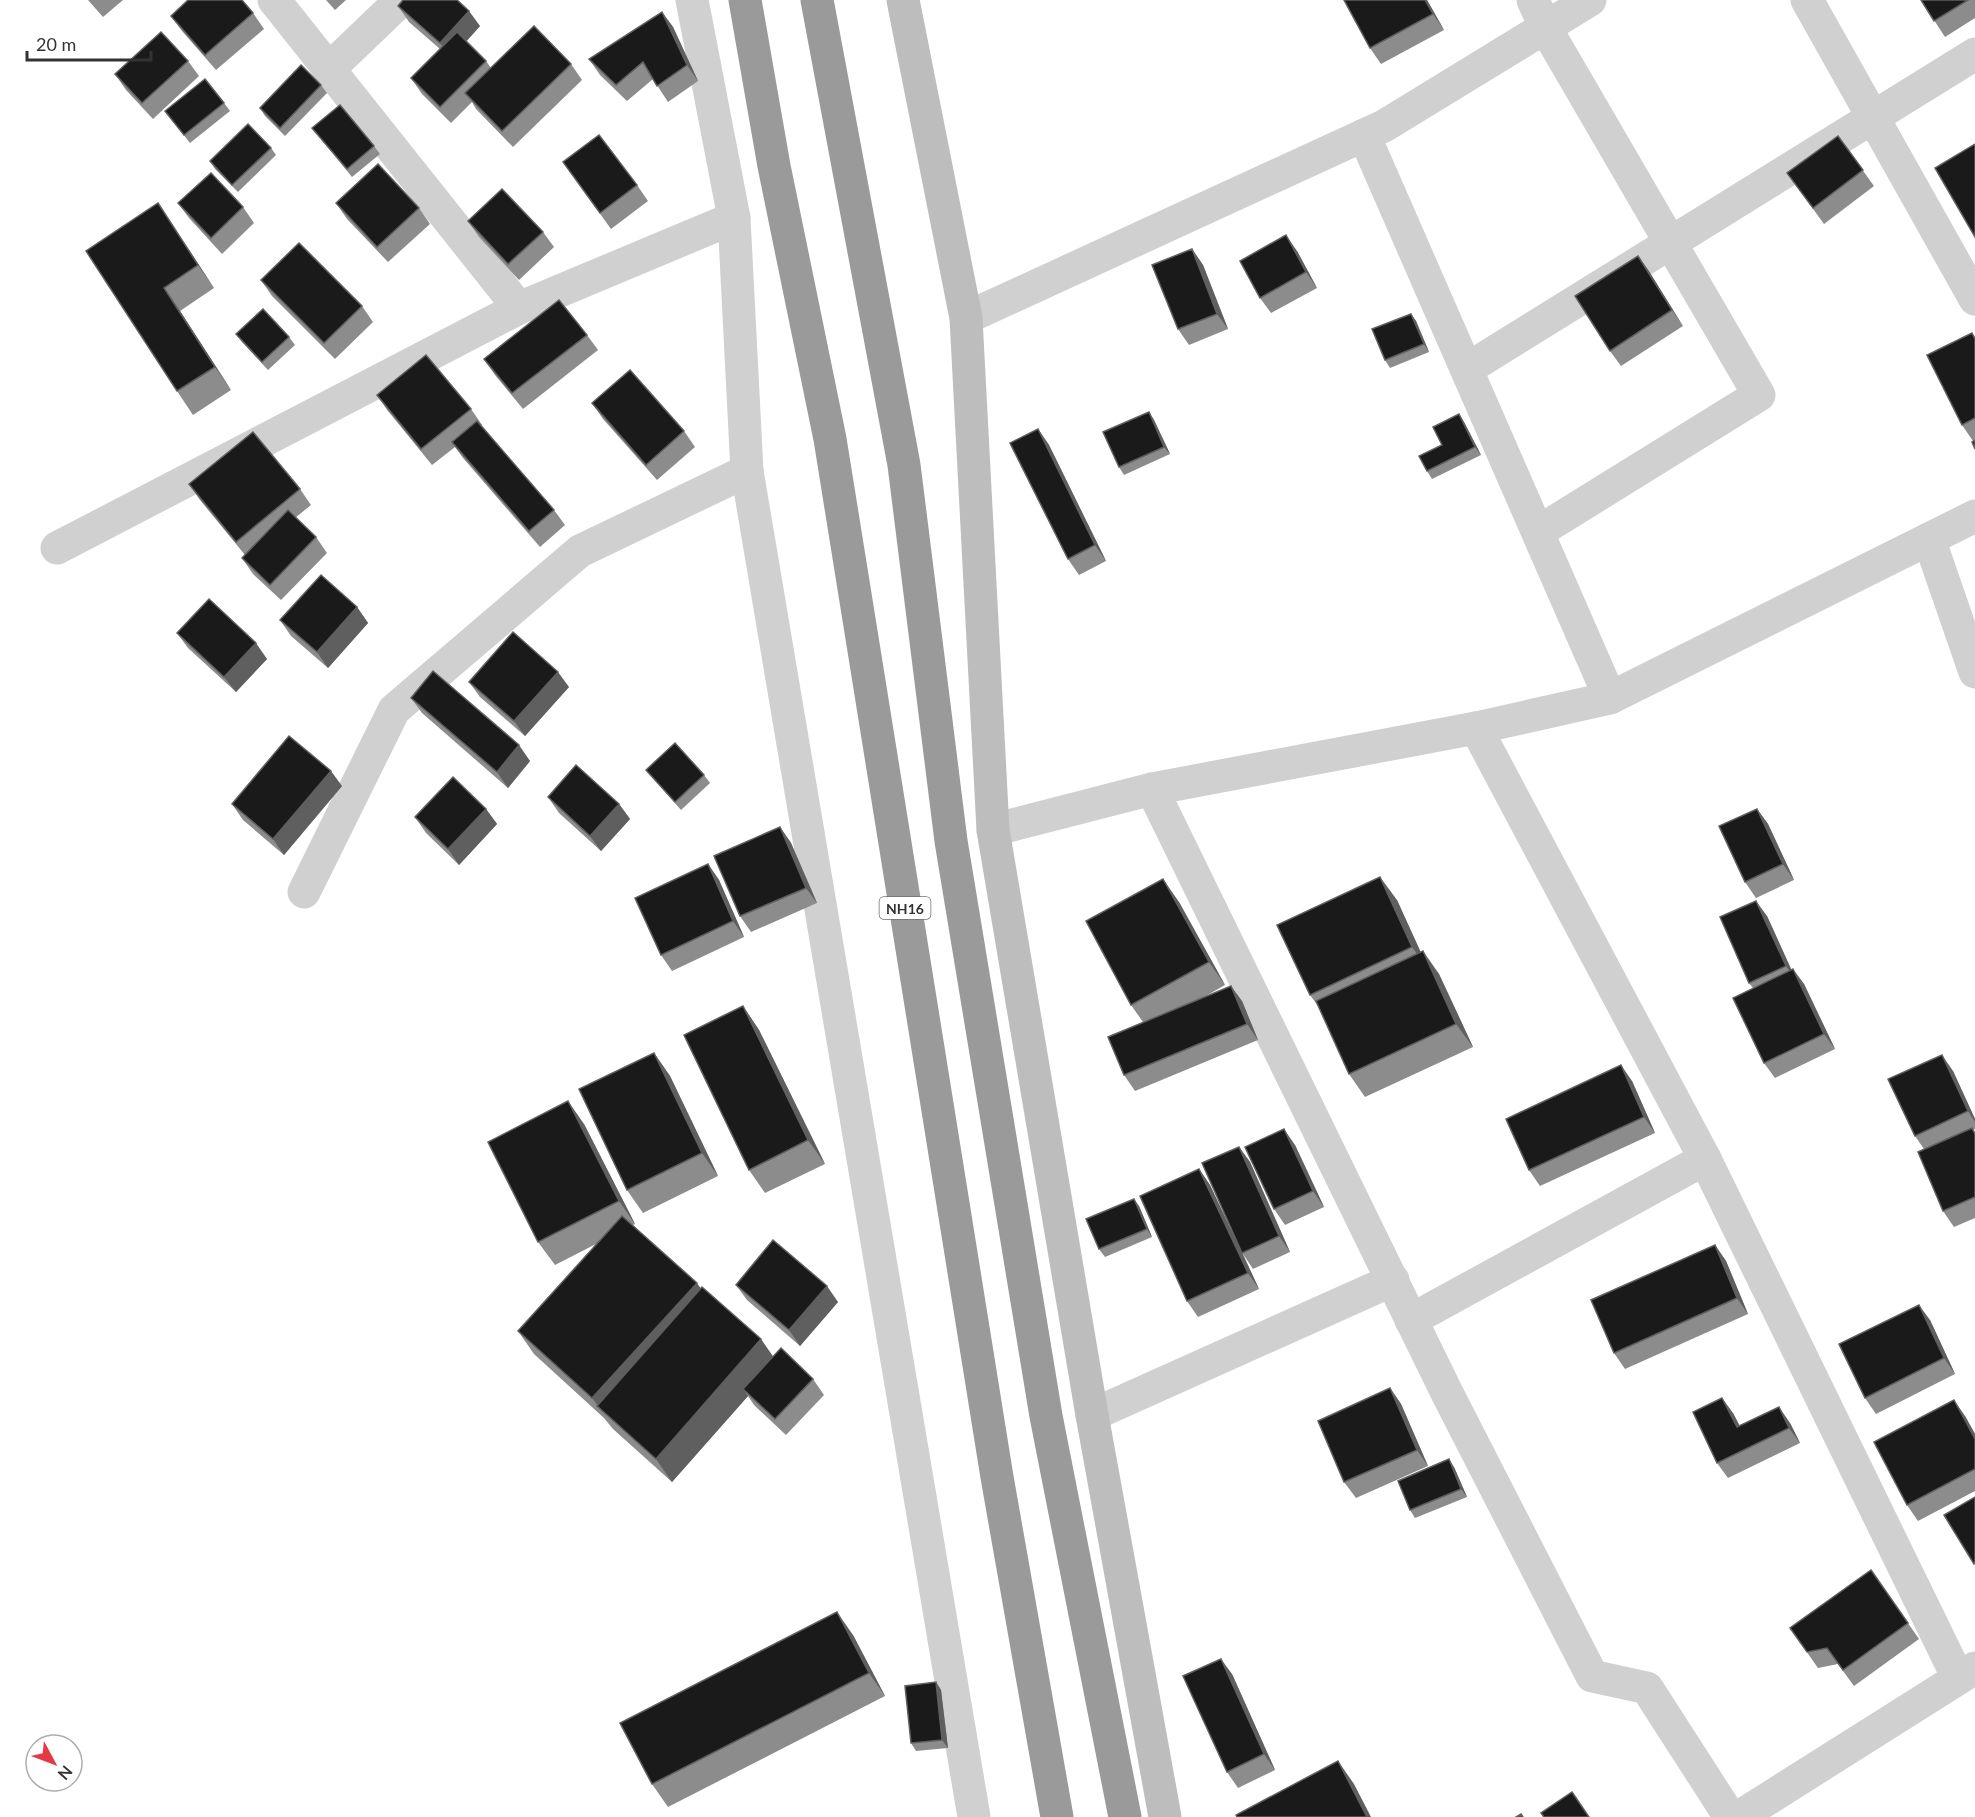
<svg xmlns="http://www.w3.org/2000/svg" width="1975" height="1817" viewBox="0 0 1975 1817" font-family="Lato,sans-serif">
<style>
.lines{fill:none;stroke-linecap:round;stroke-linejoin:round}
.street{stroke:#d0d0d0;stroke-width:33}
.secondary{stroke:#bdbdbd;stroke-width:33}
.highway{stroke:#9a9a9a;stroke-width:33}
.wall{fill:#8c8c8c}
.shaded-wall{fill:#5f5f5f}
.building{fill:#1a1a1a;stroke:#5f5f5f;stroke-width:1.5}
.labels{text-anchor:middle;dominant-baseline:central;stroke-width:6;stroke-linejoin:round;paint-order:stroke}
.shield{fill:#fff;stroke:#707070;stroke-width:1.5}
.shield-label{font-size:14px;font-weight:bold;fill:#333}
</style>
<rect width="100%" height="100%" fill="#fff"/>
<g class="lines">
<g class="street">
<path d="M 274,0 L 519,308 L 734,218"/>
<path d="M 692,0 L 734,218 L 747,471 L 974,1817"/>
<path d="M 1533,0 L 1545,27 L 1759,395 L 1538,532"/>
<path d="M 1807,0 L 1975,299"/>
<path d="M 329,69 L 401,0"/>
<path d="M 1364,135 L 1610,698 L 1975,516"/>
<path d="M 966,318 L 1384,126 L 1590,0"/>
<path d="M 1467,369 L 1975,54"/>
<path d="M 1929,539 L 1975,672"/>
<path d="M 57,548 L 519,308"/>
<path d="M 1476,728 L 1705,1159 L 1958,1678"/>
<path d="M 1152,789 L 1446,1391 L 1592,1676 L 1647,1688 L 1730,1817"/>
<path d="M 993,830 L 1152,789 L 1476,728 L 1610,698"/>
<path d="M 304,892 L 394,710 L 580,551 L 747,471"/>
<path d="M 1411,1320 L 1705,1159"/>
<path d="M 1092,1415 L 1393,1280"/>
<path d="M 1739,1817 L 1975,1668"/>
</g>
<path class="secondary" d="M 903,0 L 966,318 L 993,830 L 1092,1415 L 1165,1817"/>
<g class="highway">
<path d="M 745,0 L 774,166 L 830,439 L 997,1477 L 1057,1817"/>
<path d="M 817,0 L 904,465 L 951,841 L 1046,1416 L 1125,1817"/>
</g>
</g>
<g class="wall">
<path d="M 88,0 L 123,0 L 103,17 Z"/>
<path d="M 326,0 L 346,0 L 335,10 Z"/>
<path d="M 1427,0 L 1444,30 L 1381,64 L 1370,48 Z"/>
<path d="M 1921,0 L 1975,0 L 1975,18 L 1945,37 Z"/>
<path d="M 398,6 L 480,26 L 466,42 L 486,61 L 491,68 L 571,64 L 582,80 L 513,147 L 476,109 L 472,102 L 451,123 L 422,94 L 411,78 L 440,49 L 409,22 Z"/>
<path d="M 662,12 L 673,27 L 698,81 L 668,102 L 653,79 L 627,101 L 600,75 L 589,59 Z"/>
<path d="M 253,13 L 264,29 L 216,70 L 182,31 L 171,16 Z"/>
<path d="M 188,61 L 199,76 L 153,119 L 126,90 L 115,74 Z"/>
<path d="M 321,85 L 327,93 L 285,136 L 265,116 L 260,108 Z"/>
<path d="M 224,103 L 230,111 L 190,143 L 165,111 Z"/>
<path d="M 312,128 L 374,146 L 380,154 L 352,177 Z"/>
<path d="M 1838,136 L 1874,186 L 1824,224 L 1787,173 Z"/>
<path d="M 271,148 L 276,155 L 238,192 L 215,169 L 210,161 Z"/>
<path d="M 563,162 L 637,185 L 648,201 L 611,229 Z"/>
<path d="M 178,203 L 243,207 L 254,223 L 222,254 L 189,218 Z"/>
<path d="M 336,203 L 419,208 L 430,224 L 388,262 L 347,219 Z"/>
<path d="M 468,221 L 543,232 L 554,247 L 519,280 L 479,237 Z"/>
<path d="M 174,227 L 214,288 L 180,311 L 231,390 L 193,415 L 177,391 L 86,251 Z"/>
<path d="M 1192,249 L 1203,265 L 1228,329 L 1189,345 L 1178,329 Z"/>
<path d="M 1297,251 L 1317,288 L 1271,313 L 1260,298 Z"/>
<path d="M 1638,256 L 1683,326 L 1621,366 L 1610,351 Z"/>
<path d="M 261,280 L 362,306 L 373,322 L 335,359 L 272,296 Z"/>
<path d="M 1411,314 L 1416,321 L 1429,352 L 1390,368 L 1385,360 Z"/>
<path d="M 1972,333 L 1975,337 L 1975,439 L 1973,441 L 1962,425 Z"/>
<path d="M 236,334 L 289,337 L 295,345 L 268,370 L 242,342 Z"/>
<path d="M 587,335 L 598,350 L 523,409 L 495,375 L 484,359 Z"/>
<path d="M 377,395 L 471,409 L 482,425 L 481,425 L 554,510 L 565,525 L 540,547 L 463,458 L 455,447 L 432,465 L 388,411 Z"/>
<path d="M 592,403 L 684,431 L 695,447 L 657,480 L 603,419 Z"/>
<path d="M 1149,412 L 1154,420 L 1170,454 L 1124,475 L 1119,467 Z"/>
<path d="M 1459,414 L 1464,422 L 1481,455 L 1432,479 L 1427,471 Z"/>
<path d="M 1038,429 L 1049,445 L 1106,561 L 1079,575 L 1068,559 Z"/>
<path d="M 189,484 L 300,489 L 311,505 L 295,518 L 316,537 L 327,553 L 281,600 L 253,574 L 242,558 L 245,555 L 200,500 Z"/>
<path d="M 357,607 L 368,623 L 328,668 L 291,636 L 280,620 Z"/>
<path d="M 177,633 L 267,659 L 236,692 L 188,648 Z"/>
<path d="M 469,682 L 569,687 L 525,736 L 480,697 Z"/>
<path d="M 411,698 L 530,761 L 508,788 L 422,713 Z"/>
<path d="M 646,770 L 704,775 L 710,783 L 681,810 L 652,777 Z"/>
<path d="M 342,786 L 284,855 L 243,820 L 232,804 Z"/>
<path d="M 548,797 L 619,804 L 630,819 L 601,851 L 559,813 Z"/>
<path d="M 486,809 L 497,824 L 459,865 L 426,833 L 415,817 Z"/>
<path d="M 1757,809 L 1768,824 L 1794,880 L 1756,898 L 1745,882 Z"/>
<path d="M 780,827 L 791,843 L 817,903 L 751,932 L 740,916 Z"/>
<path d="M 708,864 L 719,880 L 744,937 L 672,971 L 661,955 Z"/>
<path d="M 1397,900 L 1420,952 L 1439,974 L 1473,1047 L 1365,1097 L 1349,1074 L 1319,1007 L 1310,995 Z"/>
<path d="M 1179,902 L 1225,985 L 1204,997 L 1242,1001 L 1258,1040 L 1135,1091 L 1124,1075 L 1143,1022 L 1131,1005 Z"/>
<path d="M 1767,916 L 1791,969 L 1804,984 L 1835,1049 L 1775,1078 L 1764,1063 L 1753,988 L 1749,983 Z"/>
<path d="M 743,1006 L 759,1030 L 825,1164 L 765,1193 L 749,1170 Z"/>
<path d="M 654,1053 L 670,1076 L 718,1176 L 643,1213 L 627,1190 Z"/>
<path d="M 1953,1071 L 1975,1119 L 1975,1129 L 1973,1130 L 1975,1132 L 1975,1218 L 1954,1227 L 1943,1211 L 1924,1149 L 1915,1136 Z"/>
<path d="M 1632,1081 L 1655,1133 L 1540,1186 L 1529,1170 Z"/>
<path d="M 584,1124 L 635,1224 L 633,1225 L 773,1357 L 813,1379 L 824,1395 L 786,1435 L 754,1405 L 748,1396 L 672,1482 L 613,1429 L 604,1418 L 534,1354 L 518,1331 L 596,1244 L 555,1265 L 538,1242 Z"/>
<path d="M 1295,1145 L 1324,1207 L 1285,1225 L 1274,1209 Z"/>
<path d="M 1239,1147 L 1250,1162 L 1290,1252 L 1253,1269 L 1243,1254 L 1259,1289 L 1198,1317 L 1187,1301 L 1199,1169 L 1210,1185 L 1235,1239 Z"/>
<path d="M 1139,1206 L 1152,1237 L 1105,1257 L 1099,1249 Z"/>
<path d="M 1715,1245 L 1726,1261 L 1748,1314 L 1625,1369 L 1614,1353 Z"/>
<path d="M 736,1285 L 838,1302 L 800,1346 L 747,1300 Z"/>
<path d="M 1930,1320 L 1955,1374 L 1876,1414 L 1865,1398 Z"/>
<path d="M 1390,1388 L 1401,1404 L 1428,1466 L 1356,1498 L 1344,1482 Z"/>
<path d="M 1733,1413 L 1740,1426 L 1790,1423 L 1800,1443 L 1728,1478 L 1717,1463 Z"/>
<path d="M 1965,1416 L 1975,1434 L 1975,1491 L 1918,1521 L 1907,1505 Z"/>
<path d="M 1454,1467 L 1467,1497 L 1415,1518 L 1410,1510 Z"/>
<path d="M 1871,1570 L 1919,1639 L 1854,1686 L 1838,1664 L 1818,1668 L 1790,1628 Z"/>
<path d="M 853,1635 L 885,1696 L 668,1807 L 652,1784 Z"/>
<path d="M 1232,1674 L 1275,1770 L 1238,1788 L 1227,1772 Z"/>
<path d="M 936,1682 L 941,1690 L 948,1748 L 916,1751 L 911,1743 Z"/>
</g>
<g class="shaded-wall">
<path d="M 1425,0 L 1427,0 L 1444,30 L 1433,14 Z"/>
<path d="M 469,11 L 480,26 L 451,58 L 440,43 Z"/>
<path d="M 662,12 L 673,27 L 698,81 L 687,65 Z"/>
<path d="M 158,203 L 174,227 L 214,288 L 198,265 Z"/>
<path d="M 1286,235 L 1297,251 L 1317,288 L 1306,272 Z"/>
<path d="M 1192,249 L 1203,265 L 1228,329 L 1217,314 Z"/>
<path d="M 1638,256 L 1649,271 L 1683,326 L 1672,310 Z"/>
<path d="M 164,288 L 180,311 L 231,390 L 215,367 Z"/>
<path d="M 1411,314 L 1416,321 L 1429,352 L 1424,344 Z"/>
<path d="M 1149,412 L 1154,420 L 1170,454 L 1164,447 Z"/>
<path d="M 1459,414 L 1464,422 L 1481,455 L 1475,447 Z"/>
<path d="M 1038,429 L 1049,445 L 1106,561 L 1095,545 Z"/>
<path d="M 357,607 L 368,623 L 328,668 L 317,652 Z"/>
<path d="M 256,643 L 267,659 L 236,692 L 224,677 Z"/>
<path d="M 558,672 L 569,687 L 525,736 L 514,721 Z"/>
<path d="M 519,745 L 530,761 L 508,788 L 497,772 Z"/>
<path d="M 331,771 L 342,786 L 284,855 L 273,839 Z"/>
<path d="M 619,804 L 630,819 L 601,851 L 590,836 Z"/>
<path d="M 486,809 L 497,824 L 459,865 L 448,849 Z"/>
<path d="M 1757,809 L 1768,824 L 1794,880 L 1783,864 Z"/>
<path d="M 780,827 L 791,843 L 817,903 L 806,888 Z"/>
<path d="M 708,864 L 719,880 L 744,937 L 733,921 Z"/>
<path d="M 1380,877 L 1397,900 L 1429,970 L 1412,947 Z"/>
<path d="M 1163,879 L 1179,902 L 1225,985 L 1209,962 Z"/>
<path d="M 1756,901 L 1767,916 L 1797,982 L 1786,966 Z"/>
<path d="M 1423,951 L 1439,974 L 1473,1047 L 1456,1024 Z"/>
<path d="M 1793,969 L 1804,984 L 1835,1049 L 1824,1034 Z"/>
<path d="M 1231,986 L 1242,1001 L 1258,1040 L 1247,1024 Z"/>
<path d="M 743,1006 L 759,1030 L 825,1164 L 808,1140 Z"/>
<path d="M 654,1053 L 670,1076 L 718,1176 L 702,1153 Z"/>
<path d="M 1942,1055 L 1953,1071 L 1975,1119 L 1975,1122 L 1968,1111 Z"/>
<path d="M 1621,1065 L 1632,1081 L 1655,1133 L 1644,1117 Z"/>
<path d="M 568,1101 L 584,1124 L 635,1224 L 619,1201 Z"/>
<path d="M 1284,1129 L 1295,1145 L 1324,1207 L 1313,1191 Z"/>
<path d="M 1239,1147 L 1250,1162 L 1290,1252 L 1279,1236 Z"/>
<path d="M 1199,1169 L 1210,1185 L 1259,1289 L 1248,1273 Z"/>
<path d="M 1134,1199 L 1139,1206 L 1152,1237 L 1147,1229 Z"/>
<path d="M 1715,1245 L 1726,1261 L 1748,1314 L 1737,1298 Z"/>
<path d="M 697,1283 L 713,1306 L 601,1410 L 592,1398 Z"/>
<path d="M 827,1286 L 838,1302 L 800,1346 L 789,1330 Z"/>
<path d="M 1919,1305 L 1930,1320 L 1955,1374 L 1944,1358 Z"/>
<path d="M 761,1339 L 777,1362 L 743,1389 L 748,1396 L 672,1482 L 656,1459 Z"/>
<path d="M 1390,1388 L 1401,1404 L 1428,1466 L 1417,1450 Z"/>
<path d="M 1722,1398 L 1733,1413 L 1748,1443 L 1737,1427 Z"/>
<path d="M 1954,1400 L 1965,1416 L 1975,1434 L 1975,1439 Z"/>
<path d="M 1779,1407 L 1790,1423 L 1800,1443 L 1789,1428 Z"/>
<path d="M 1449,1459 L 1454,1467 L 1467,1497 L 1461,1489 Z"/>
<path d="M 837,1612 L 853,1635 L 885,1696 L 869,1673 Z"/>
<path d="M 1221,1659 L 1232,1674 L 1275,1770 L 1264,1754 Z"/>
<path d="M 936,1682 L 941,1690 L 948,1748 L 942,1740 Z"/>
<path d="M 1338,1761 L 1354,1784 L 1371,1817 L 1367,1817 Z"/>
</g>
<g class="building">
<path d="M 188,0 L 242,0 L 253,13 L 205,55 L 171,16 Z"/>
<path d="M 403,0 L 457,0 L 469,11 L 440,43 L 398,6 Z"/>
<path d="M 1344,0 L 1425,0 L 1433,14 L 1370,48 Z"/>
<path d="M 1921,0 L 1968,0 L 1934,21 Z"/>
<path d="M 662,12 L 687,65 L 657,86 L 643,62 L 616,85 L 589,59 Z"/>
<path d="M 534,26 L 571,64 L 502,131 L 465,93 Z"/>
<path d="M 161,32 L 188,61 L 142,103 L 115,74 Z"/>
<path d="M 457,32 L 486,61 L 440,107 L 411,78 Z"/>
<path d="M 301,65 L 321,85 L 280,128 L 260,108 Z"/>
<path d="M 205,79 L 224,103 L 184,135 L 165,111 Z"/>
<path d="M 340,105 L 374,146 L 347,169 L 312,128 Z"/>
<path d="M 248,124 L 271,148 L 232,185 L 210,161 Z"/>
<path d="M 599,135 L 637,185 L 600,213 L 563,162 Z"/>
<path d="M 1838,136 L 1863,170 L 1813,208 L 1787,173 Z"/>
<path d="M 1975,144 L 1975,237 L 1935,168 Z"/>
<path d="M 378,164 L 419,208 L 377,247 L 336,203 Z"/>
<path d="M 211,173 L 243,207 L 211,238 L 178,203 Z"/>
<path d="M 502,189 L 543,232 L 508,264 L 468,221 Z"/>
<path d="M 158,203 L 198,265 L 164,288 L 215,367 L 177,391 L 86,251 Z"/>
<path d="M 1286,235 L 1306,272 L 1260,298 L 1240,261 Z"/>
<path d="M 299,243 L 362,306 L 324,343 L 261,280 Z"/>
<path d="M 1192,249 L 1217,314 L 1178,329 L 1152,265 Z"/>
<path d="M 1638,256 L 1672,310 L 1610,351 L 1575,296 Z"/>
<path d="M 559,300 L 587,335 L 512,393 L 484,359 Z"/>
<path d="M 263,309 L 289,337 L 262,362 L 236,334 Z"/>
<path d="M 1411,314 L 1424,344 L 1385,360 L 1372,329 Z"/>
<path d="M 1972,333 L 1975,339 L 1975,418 L 1962,425 L 1927,355 Z"/>
<path d="M 426,355 L 471,409 L 421,449 L 377,395 Z"/>
<path d="M 630,370 L 684,431 L 646,465 L 592,403 Z"/>
<path d="M 1149,412 L 1164,447 L 1119,467 L 1103,432 Z"/>
<path d="M 1459,414 L 1475,447 L 1427,471 L 1419,456 L 1442,445 L 1433,427 Z"/>
<path d="M 477,421 L 554,510 L 529,531 L 452,442 Z"/>
<path d="M 1038,429 L 1095,545 L 1068,559 L 1010,443 Z"/>
<path d="M 253,432 L 300,489 L 236,542 L 189,484 Z"/>
<path d="M 1975,440 L 1975,449 L 1972,442 Z"/>
<path d="M 288,510 L 316,537 L 270,585 L 242,558 Z"/>
<path d="M 321,575 L 357,607 L 317,652 L 280,620 Z"/>
<path d="M 209,599 L 256,643 L 224,677 L 177,633 Z"/>
<path d="M 513,632 L 558,672 L 514,721 L 469,682 Z"/>
<path d="M 433,671 L 519,745 L 497,772 L 411,698 Z"/>
<path d="M 289,736 L 331,771 L 273,839 L 232,804 Z"/>
<path d="M 675,743 L 704,775 L 675,802 L 646,770 Z"/>
<path d="M 576,765 L 619,804 L 590,836 L 548,797 Z"/>
<path d="M 453,777 L 486,809 L 448,849 L 415,817 Z"/>
<path d="M 1757,809 L 1783,864 L 1745,882 L 1719,826 Z"/>
<path d="M 780,827 L 806,888 L 740,916 L 714,856 Z"/>
<path d="M 708,864 L 733,921 L 661,955 L 635,898 Z"/>
<path d="M 1380,877 L 1412,947 L 1310,995 L 1277,925 Z"/>
<path d="M 1163,879 L 1209,962 L 1131,1005 L 1086,921 Z"/>
<path d="M 1756,901 L 1786,966 L 1749,983 L 1720,917 Z"/>
<path d="M 1423,951 L 1456,1024 L 1349,1074 L 1316,1001 Z"/>
<path d="M 1793,969 L 1824,1034 L 1764,1063 L 1733,998 Z"/>
<path d="M 1231,986 L 1247,1024 L 1124,1075 L 1108,1037 Z"/>
<path d="M 743,1006 L 808,1140 L 749,1170 L 684,1035 Z"/>
<path d="M 654,1053 L 702,1153 L 627,1190 L 579,1089 Z"/>
<path d="M 1942,1055 L 1968,1111 L 1915,1136 L 1888,1079 Z"/>
<path d="M 1621,1065 L 1644,1117 L 1529,1170 L 1506,1119 Z"/>
<path d="M 568,1101 L 619,1201 L 538,1242 L 488,1142 Z"/>
<path d="M 1972,1128 L 1975,1134 L 1975,1197 L 1943,1211 L 1918,1152 Z"/>
<path d="M 1284,1129 L 1313,1191 L 1274,1209 L 1245,1147 Z"/>
<path d="M 1239,1147 L 1279,1236 L 1242,1253 L 1202,1163 Z"/>
<path d="M 1199,1169 L 1248,1273 L 1187,1301 L 1140,1196 Z"/>
<path d="M 1134,1199 L 1147,1229 L 1099,1249 L 1086,1219 Z"/>
<path d="M 622,1216 L 697,1283 L 592,1398 L 518,1331 Z"/>
<path d="M 773,1240 L 827,1286 L 789,1330 L 736,1285 Z"/>
<path d="M 1715,1245 L 1737,1298 L 1614,1353 L 1591,1300 Z"/>
<path d="M 702,1287 L 761,1339 L 656,1459 L 597,1406 Z"/>
<path d="M 1919,1305 L 1944,1358 L 1865,1398 L 1839,1344 Z"/>
<path d="M 781,1348 L 813,1379 L 775,1419 L 743,1389 Z"/>
<path d="M 1390,1388 L 1417,1450 L 1344,1482 L 1318,1421 Z"/>
<path d="M 1722,1398 L 1737,1427 L 1779,1407 L 1789,1428 L 1717,1463 L 1693,1412 Z"/>
<path d="M 1954,1400 L 1975,1439 L 1975,1469 L 1907,1505 L 1874,1442 Z"/>
<path d="M 1449,1459 L 1461,1489 L 1410,1510 L 1398,1481 Z"/>
<path d="M 1975,1497 L 1975,1563 L 1974,1564 L 1944,1515 Z"/>
<path d="M 1871,1570 L 1908,1623 L 1843,1670 L 1827,1648 L 1807,1652 L 1790,1628 Z"/>
<path d="M 837,1612 L 869,1673 L 652,1784 L 620,1723 Z"/>
<path d="M 1221,1659 L 1264,1754 L 1227,1772 L 1183,1676 Z"/>
<path d="M 936,1682 L 942,1740 L 911,1743 L 905,1686 Z"/>
<path d="M 1338,1761 L 1367,1817 L 1237,1817 L 1236,1815 Z"/>
<path d="M 1572,1792 L 1589,1817 L 1544,1817 L 1541,1813 Z"/>
<path d="M 1521,1814 L 1523,1817 L 1516,1817 Z"/>
</g>
<g class="labels">
<rect class="shield" x="879.5" y="897" width="51" height="22" rx="4.5"/>
<g class="shield-label">
<text x="905" y="908">NH16</text>
</g>
</g>
<g transform="translate(54 1763) rotate(131)"><circle r="28" fill="#ffffff" stroke="#adadad" stroke-width="1.5"/>
<path d="M0-4.5L10 22L0 15L-10 22Z" fill="#e63946"/>
<text y="-9" font-size="16" font-weight="bold" text-anchor="middle" fill="#333333">N</text>
</g>
<path d="M27 51v9h124v-9" fill="none" stroke="#333333" stroke-width="3"/>
<text x="36" y="51" font-size="18" fill="#333333" stroke="#ffffff" stroke-width="4.5" paint-order="stroke">20 m</text>
</svg>
